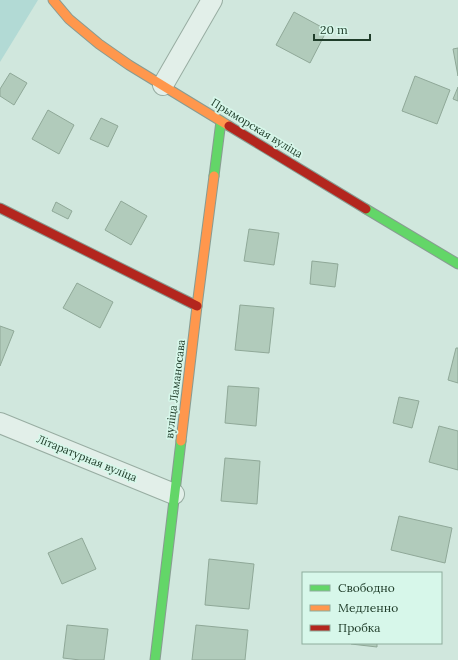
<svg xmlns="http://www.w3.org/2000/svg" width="458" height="660" viewBox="0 0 458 660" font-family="Lora,serif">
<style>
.grass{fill:#b2dad5}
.building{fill:#b1cbbb;stroke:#8fa898}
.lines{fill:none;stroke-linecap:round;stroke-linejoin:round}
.street-casing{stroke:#98ada2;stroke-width:22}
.fast-casing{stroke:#889c92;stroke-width:11}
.slow-casing{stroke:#889c92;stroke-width:11}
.jam-casing{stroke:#889c92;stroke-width:11}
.street{stroke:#e2efe9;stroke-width:20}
.fast{stroke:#63d668;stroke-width:9}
.slow{stroke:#ff974d;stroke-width:9}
.jam{stroke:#b3261e;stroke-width:9}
.labels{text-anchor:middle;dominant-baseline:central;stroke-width:3.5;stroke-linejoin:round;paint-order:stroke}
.street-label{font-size:11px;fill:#203d2a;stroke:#d7f7ea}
</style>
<rect width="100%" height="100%" fill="#d0e7dd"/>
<path class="grass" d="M 0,0 L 38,0 L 0,62 Z"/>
<g class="building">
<path d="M 294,12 L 327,30 L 310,63 L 276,45 Z"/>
<path d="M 458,48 L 458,76 L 453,49 Z"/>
<path d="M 10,73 L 27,83 L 14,105 L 0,96 L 0,89 Z"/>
<path d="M 415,76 L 450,90 L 437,124 L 402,111 Z"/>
<path d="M 458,87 L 458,101 L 453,99 Z"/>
<path d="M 48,110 L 74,125 L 59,154 L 32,139 Z"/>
<path d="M 101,118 L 118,126 L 108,147 L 90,139 Z"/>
<path d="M 121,201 L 147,216 L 131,245 L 105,230 Z"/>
<path d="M 56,202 L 72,211 L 68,219 L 52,211 Z"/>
<path d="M 249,229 L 279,233 L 274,265 L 244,261 Z"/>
<path d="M 312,261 L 338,264 L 335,287 L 310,284 Z"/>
<path d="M 77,283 L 113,302 L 100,328 L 63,308 Z"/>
<path d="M 240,305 L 274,308 L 269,353 L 235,350 Z"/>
<path d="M 0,326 L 14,331 L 0,366 Z"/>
<path d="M 456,348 L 458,348 L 458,383 L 448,380 Z"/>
<path d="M 228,386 L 259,388 L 256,426 L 225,423 Z"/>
<path d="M 399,397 L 419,401 L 412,428 L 393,423 Z"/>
<path d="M 439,426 L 458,431 L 458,470 L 429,462 Z"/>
<path d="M 225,458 L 260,461 L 257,504 L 221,501 Z"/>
<path d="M 399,516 L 452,528 L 445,563 L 391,550 Z"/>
<path d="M 82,538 L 96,569 L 62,584 L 48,553 Z"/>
<path d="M 209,559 L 254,564 L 249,609 L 205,605 Z"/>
<path d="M 67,625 L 108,629 L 104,660 L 80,660 L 63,658 Z"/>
<path d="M 196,625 L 248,630 L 245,660 L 192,660 Z"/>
<path d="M 351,643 L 377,643 L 377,647 L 351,644 Z"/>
</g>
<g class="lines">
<g class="street-casing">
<g id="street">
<path d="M 163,85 L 212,0"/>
<path d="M 0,423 L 174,494"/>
</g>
</g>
<g class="fast-casing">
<g id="fast">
<path d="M 214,176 L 221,121"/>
<path d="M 366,209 L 458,264"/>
<path d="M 155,660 L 181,441"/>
</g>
</g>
<g class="slow-casing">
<g id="slow">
<path d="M 53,0 L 69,19 L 99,44 L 129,65 L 229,126"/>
<path d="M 181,441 L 197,306 L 214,176"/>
</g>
</g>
<g class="jam-casing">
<g id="jam">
<path d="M 229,126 L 366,209"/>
<path d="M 0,208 L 197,306"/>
</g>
</g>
<use href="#street" class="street"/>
<use href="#fast" class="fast"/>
<use href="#slow" class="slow"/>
<use href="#jam" class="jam"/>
</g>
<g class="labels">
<g class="street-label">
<text transform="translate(257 128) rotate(31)">Прыморская вуліца</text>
<text transform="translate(175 389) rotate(-83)">вуліца Ламаносава</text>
<text transform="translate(87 458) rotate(22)">Літаратурная вуліца</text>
</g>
</g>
<rect x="302" y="572" width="140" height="72" fill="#d7f7ea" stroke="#8ead9d"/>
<rect x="310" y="585" width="20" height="6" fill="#63d668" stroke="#8ead9d"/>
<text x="338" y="592" font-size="12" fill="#203d2a">Свободно</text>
<rect x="310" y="605" width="20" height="6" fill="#ff974d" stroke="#8ead9d"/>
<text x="338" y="612" font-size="12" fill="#203d2a">Медленно</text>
<rect x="310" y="625" width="20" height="6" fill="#b3261e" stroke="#8ead9d"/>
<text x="338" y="632" font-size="12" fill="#203d2a">Пробка</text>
<path d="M314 34v6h56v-6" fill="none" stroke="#203d2a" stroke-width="2"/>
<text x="320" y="34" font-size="12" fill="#203d2a" stroke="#d7f7ea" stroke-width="3" paint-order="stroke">20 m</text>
</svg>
